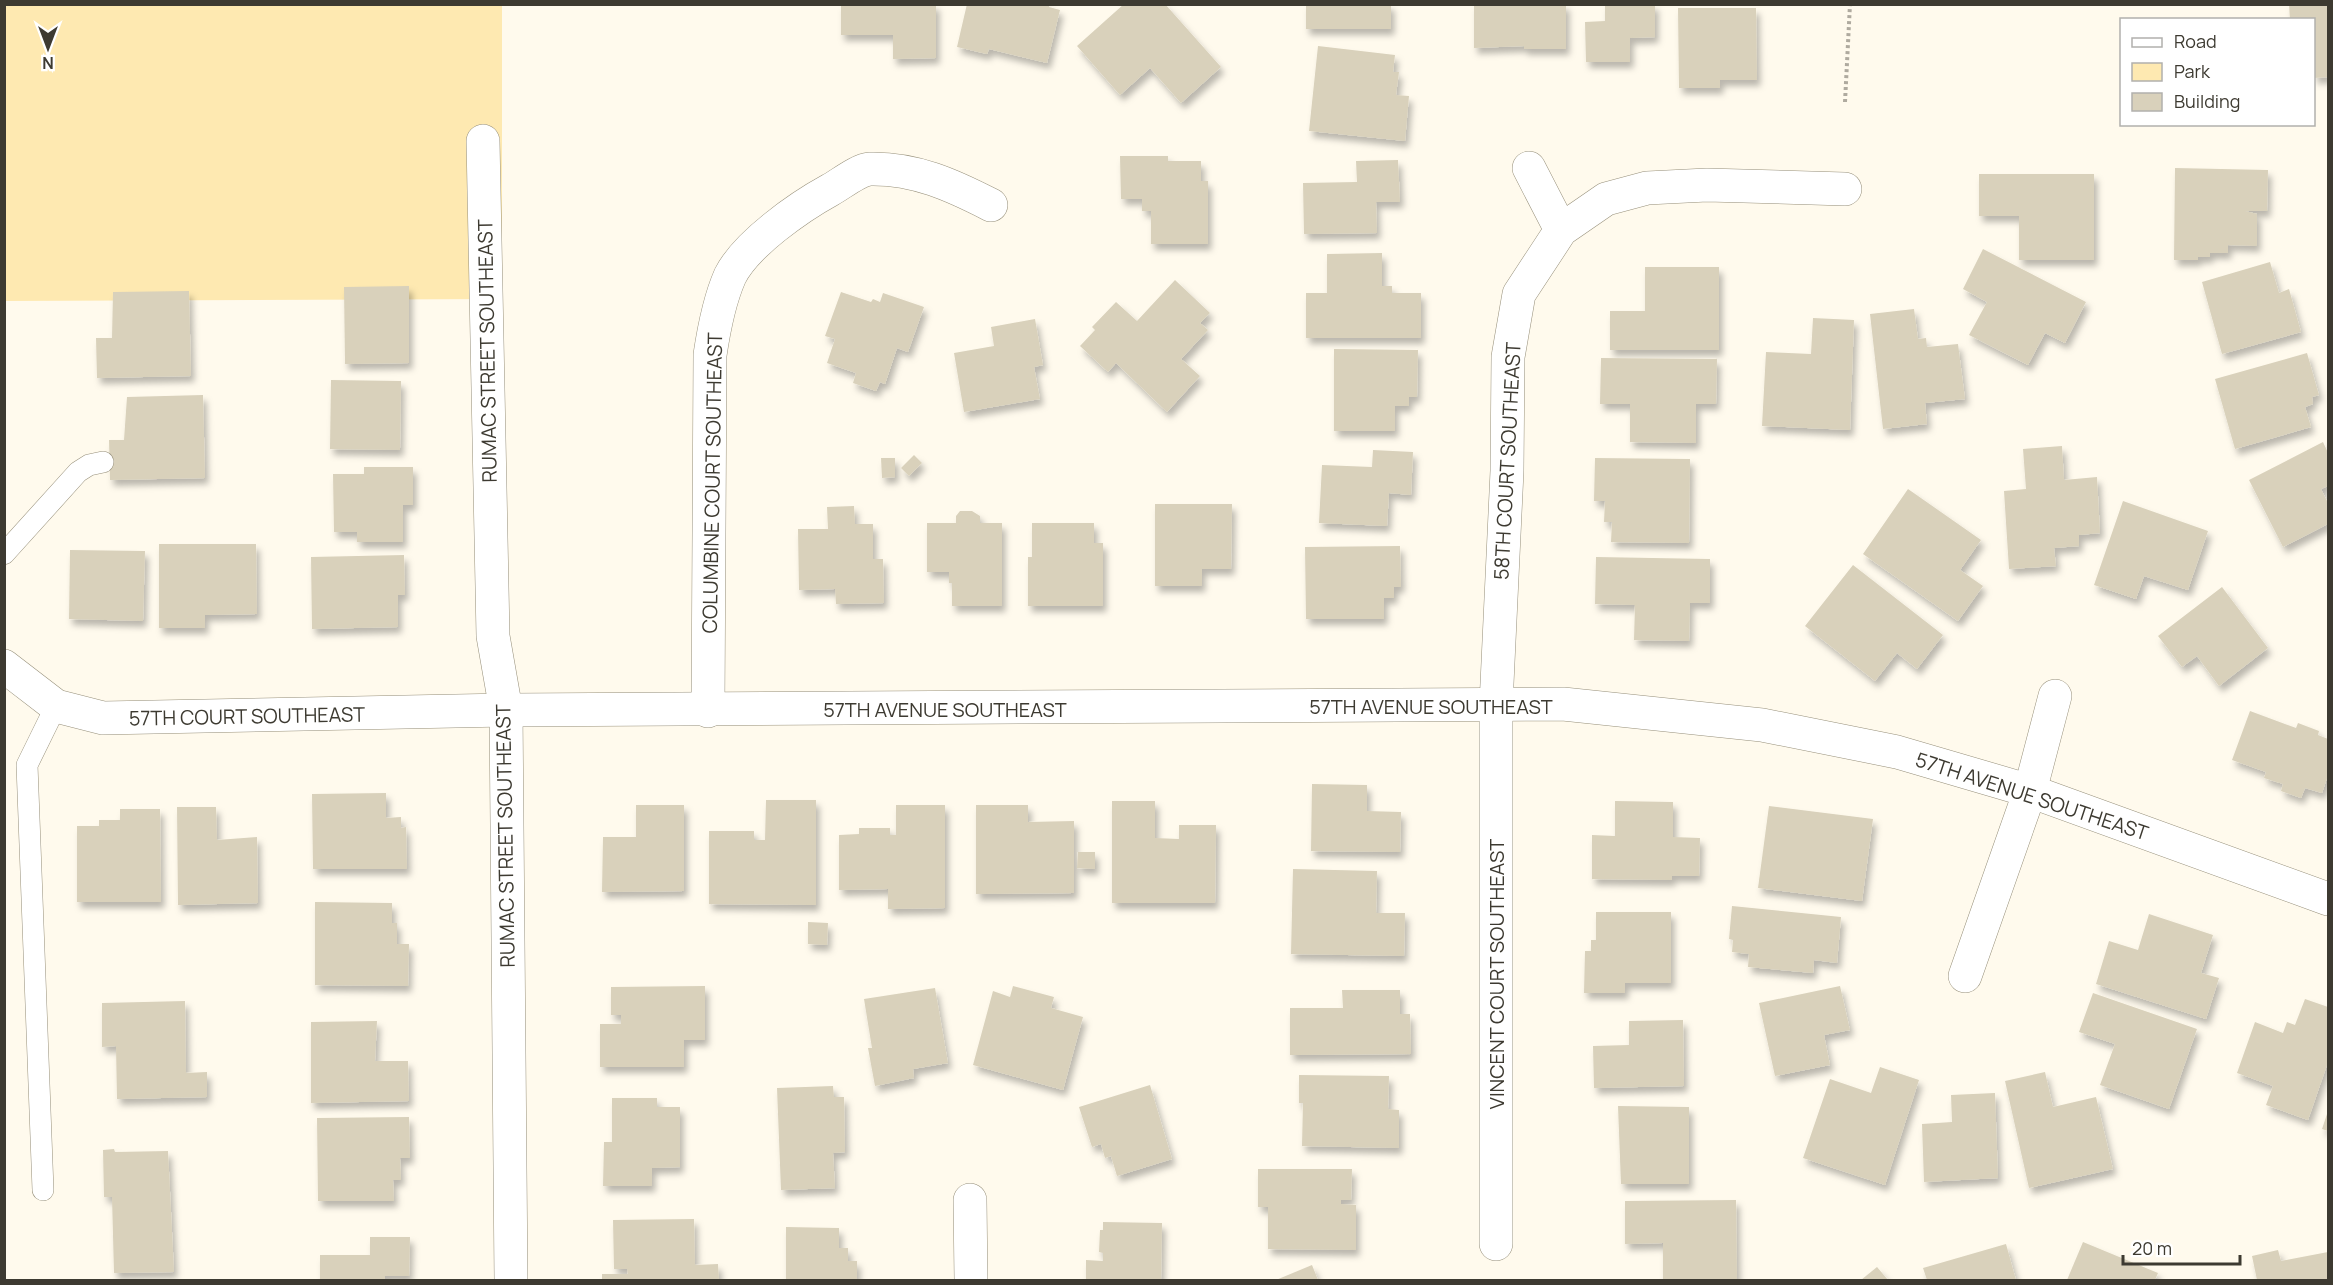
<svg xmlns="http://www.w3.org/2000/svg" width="2333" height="1285" viewBox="0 0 2333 1285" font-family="Manrope,sans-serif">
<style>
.green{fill:#fee9b1}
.building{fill:#d9d1bb;filter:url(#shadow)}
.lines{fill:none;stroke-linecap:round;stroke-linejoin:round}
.service-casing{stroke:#97907b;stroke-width:22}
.minor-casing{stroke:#97907b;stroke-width:34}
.path{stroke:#afaa9f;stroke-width:4;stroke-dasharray:3 3;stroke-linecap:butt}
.service{stroke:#fff;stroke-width:21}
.minor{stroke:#fff;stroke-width:33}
.labels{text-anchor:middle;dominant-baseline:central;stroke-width:4.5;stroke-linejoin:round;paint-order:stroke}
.street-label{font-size:20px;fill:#3d3a31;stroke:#fff}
</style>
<defs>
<filter id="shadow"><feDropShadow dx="3.5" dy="6" stdDeviation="3" flood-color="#0004"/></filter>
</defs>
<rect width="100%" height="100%" fill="#fffaed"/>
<path class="green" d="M 4,5 L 502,5 L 502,299 L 5,301 Z"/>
<g class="building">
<path d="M 841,4 L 936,4 L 936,58 L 893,59 L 893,35 L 841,35 Z"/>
<path d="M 967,4 L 1050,4 L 1049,7 L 1060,10 L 1047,63 L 989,49 L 987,54 L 957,47 Z"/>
<path d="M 1124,4 L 1165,4 L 1221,67 L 1181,103 L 1150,68 L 1120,95 L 1077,46 Z"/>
<rect x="1306" y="4" width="85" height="25"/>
<path d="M 1474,4 L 1566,4 L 1566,49 L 1524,49 L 1524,46 L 1474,48 Z"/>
<path d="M 1605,4 L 1655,4 L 1655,37 L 1630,38 L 1630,62 L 1586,62 L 1585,22 L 1605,21 Z"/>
<path d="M 2289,4 L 2328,4 L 2328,77 L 2314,78 L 2314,20 L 2290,20 Z"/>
<path d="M 1678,8 L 1756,8 L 1757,80 L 1720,80 L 1720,88 L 1679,88 Z"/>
<path d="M 1318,46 L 1395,55 L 1393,72 L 1399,72 L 1396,95 L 1409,96 L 1405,141 L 1309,131 Z"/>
<path d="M 1120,156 L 1168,156 L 1168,161 L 1201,161 L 1201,181 L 1208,181 L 1208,244 L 1151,244 L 1151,211 L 1142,211 L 1142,199 L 1121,199 Z"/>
<path d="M 1398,160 L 1400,202 L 1376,202 L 1377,233 L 1304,234 L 1303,183 L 1357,182 L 1356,161 Z"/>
<path d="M 2175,168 L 2268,170 L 2267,211 L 2245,211 L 2257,214 L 2257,246 L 2228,245 L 2228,253 L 2210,253 L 2210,257 L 2198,257 L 2198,260 L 2174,260 Z"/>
<path d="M 1979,174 L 2094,174 L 2094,260 L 2019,260 L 2019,216 L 1979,216 Z"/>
<path d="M 1983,249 L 2086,302 L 2065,343 L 2045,333 L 2028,365 L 1969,335 L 1987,302 L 1963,289 Z"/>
<path d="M 1382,253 L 1382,286 L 1392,286 L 1392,293 L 1421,293 L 1421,338 L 1306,338 L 1306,293 L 1327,293 L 1327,254 Z"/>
<path d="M 2270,262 L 2279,293 L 2289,289 L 2301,332 L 2222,354 L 2202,282 Z"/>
<path d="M 1645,267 L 1719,267 L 1719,350 L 1610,350 L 1610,311 L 1645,311 Z"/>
<path d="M 1175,280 L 1210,313 L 1200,323 L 1208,330 L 1181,359 L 1200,376 L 1167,412 L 1116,363 L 1108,372 L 1080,346 L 1095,330 L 1092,327 L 1116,302 L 1137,321 Z"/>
<path d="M 409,286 L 409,363 L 345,364 L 344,287 Z"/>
<path d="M 189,291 L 191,376 L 97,378 L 96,338 L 112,338 L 113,292 Z"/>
<path d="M 841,292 L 871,302 L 873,299 L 880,302 L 883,293 L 924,307 L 908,352 L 897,348 L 885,384 L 880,382 L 876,391 L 853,383 L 856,373 L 827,363 L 835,339 L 825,336 Z"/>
<path d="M 1914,309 L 1918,339 L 1926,338 L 1927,347 L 1958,344 L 1965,399 L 1925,403 L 1927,424 L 1883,429 L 1870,314 Z"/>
<path d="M 1813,318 L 1854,320 L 1850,430 L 1762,426 L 1766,352 L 1811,354 Z"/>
<path d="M 1035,319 L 1043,365 L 1034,367 L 1040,399 L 964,412 L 954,353 L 994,346 L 991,327 Z"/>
<path d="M 1334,349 L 1418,350 L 1417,397 L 1409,397 L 1409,406 L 1395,406 L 1395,431 L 1334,431 Z"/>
<path d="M 2307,353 L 2319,395 L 2312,397 L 2313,404 L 2305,407 L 2311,427 L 2235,449 L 2215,379 Z"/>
<path d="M 1601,358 L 1717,359 L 1716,404 L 1696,404 L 1696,443 L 1630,442 L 1630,404 L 1600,404 Z"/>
<path d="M 331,380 L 401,381 L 400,450 L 330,449 Z"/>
<path d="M 203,395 L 205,478 L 110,480 L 109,440 L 124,440 L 127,397 Z"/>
<path d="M 2323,442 L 2328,453 L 2328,486 L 2321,489 L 2328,503 L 2328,524 L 2283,547 L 2249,480 Z"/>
<path d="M 2062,446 L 2064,480 L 2097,477 L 2100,533 L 2079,535 L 2079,546 L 2054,548 L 2056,566 L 2009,569 L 2004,491 L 2026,489 L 2023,449 Z"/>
<path d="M 1373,450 L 1413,452 L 1411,495 L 1389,493 L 1387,526 L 1319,523 L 1322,465 L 1372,467 Z"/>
<path d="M 914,455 L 922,463 L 909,476 L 901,468 Z"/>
<path d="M 881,458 L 895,458 L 895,477 L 882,478 Z"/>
<path d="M 1595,458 L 1690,459 L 1689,543 L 1611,542 L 1612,522 L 1604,522 L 1605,501 L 1594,501 Z"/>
<path d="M 364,467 L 413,467 L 413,505 L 403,505 L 403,542 L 357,542 L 357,532 L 334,532 L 333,474 L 364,474 Z"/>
<path d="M 1908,489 L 1981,540 L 1960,570 L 1983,586 L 1958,621 L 1863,554 Z"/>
<path d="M 2123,501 L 2208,531 L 2188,590 L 2144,576 L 2136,599 L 2094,585 Z"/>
<path d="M 1155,504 L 1232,504 L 1231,569 L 1202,569 L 1202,586 L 1155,586 Z"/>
<path d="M 854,506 L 855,524 L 873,524 L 873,559 L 883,559 L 884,603 L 836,604 L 835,589 L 799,590 L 798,529 L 828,529 L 827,507 Z"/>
<path d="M 960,511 L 972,511 L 980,516 L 980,523 L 1002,523 L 1002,606 L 952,606 L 952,583 L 949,583 L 949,572 L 927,572 L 927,523 L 956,523 L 956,516 Z"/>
<path d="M 1032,523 L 1094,523 L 1094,543 L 1103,543 L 1103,606 L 1028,606 L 1028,557 L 1032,557 Z"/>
<path d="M 159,544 L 256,544 L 257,614 L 205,615 L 205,628 L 159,628 Z"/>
<path d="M 1400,546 L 1401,587 L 1394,587 L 1394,598 L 1384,598 L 1384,619 L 1306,619 L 1305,547 Z"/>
<path d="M 70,550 L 145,551 L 143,621 L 69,619 Z"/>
<path d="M 404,555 L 405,595 L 398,595 L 398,627 L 312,629 L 311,557 Z"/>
<path d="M 1596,557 L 1710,559 L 1710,603 L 1690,603 L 1689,641 L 1634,640 L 1635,605 L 1595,604 Z"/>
<path d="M 1853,565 L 1943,635 L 1917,669 L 1897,653 L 1875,681 L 1805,626 Z"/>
<path d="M 2222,587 L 2268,648 L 2219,686 L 2197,656 L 2182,667 L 2158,636 Z"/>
<path d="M 2250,711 L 2296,728 L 2298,723 L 2319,731 L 2318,735 L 2328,739 L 2328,775 L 2322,793 L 2305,788 L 2301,798 L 2281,791 L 2283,784 L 2264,778 L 2266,772 L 2232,760 Z"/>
<path d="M 1312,784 L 1367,785 L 1367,811 L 1401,812 L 1400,852 L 1311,851 Z"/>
<path d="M 386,793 L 386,818 L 401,817 L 401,828 L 406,827 L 407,869 L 313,869 L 312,794 Z"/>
<path d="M 766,800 L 816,800 L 816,905 L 709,904 L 709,831 L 754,831 L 754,840 L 765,840 Z"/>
<path d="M 1112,801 L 1155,801 L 1155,838 L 1179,839 L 1179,825 L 1216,825 L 1215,903 L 1112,903 Z"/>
<path d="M 1615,801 L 1673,802 L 1673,837 L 1700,838 L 1699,876 L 1672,876 L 1672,880 L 1592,879 L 1592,835 L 1615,836 Z"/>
<path d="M 636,805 L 684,805 L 684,891 L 602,892 L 603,837 L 636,837 Z"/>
<path d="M 896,805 L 945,805 L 945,908 L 888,909 L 888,889 L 839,890 L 839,835 L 859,834 L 859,828 L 890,828 L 890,835 L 896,835 Z"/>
<path d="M 976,805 L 1028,805 L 1028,822 L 1074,821 L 1074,893 L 976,894 Z"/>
<path d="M 1769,806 L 1873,819 L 1862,901 L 1758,888 Z"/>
<path d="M 177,807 L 216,807 L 217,840 L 257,837 L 258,903 L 178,905 Z"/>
<path d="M 120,809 L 160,809 L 161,902 L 77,902 L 77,826 L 99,826 L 99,820 L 120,820 Z"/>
<path d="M 1078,852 L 1095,852 L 1095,869 L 1077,868 Z"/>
<path d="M 1293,869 L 1377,871 L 1376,913 L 1405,913 L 1404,956 L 1291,954 Z"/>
<path d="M 315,902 L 392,903 L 392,923 L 397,923 L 397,944 L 409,944 L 408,986 L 315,985 Z"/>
<path d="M 1732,906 L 1841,917 L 1837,963 L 1814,960 L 1813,973 L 1748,967 L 1749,954 L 1732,952 L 1733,940 L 1729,939 Z"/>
<path d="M 1596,912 L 1671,912 L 1671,983 L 1625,983 L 1625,993 L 1584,993 L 1585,951 L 1591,951 L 1591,940 L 1596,940 Z"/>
<path d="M 2149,914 L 2213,935 L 2201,973 L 2219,978 L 2206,1019 L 2096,984 L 2109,941 L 2138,950 Z"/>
<path d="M 808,922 L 828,923 L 827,945 L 808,944 Z"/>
<path d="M 705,986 L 705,1040 L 684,1040 L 684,1067 L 600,1067 L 600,1024 L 621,1024 L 621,1015 L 611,1015 L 611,987 Z"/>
<path d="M 1013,986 L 1054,997 L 1051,1008 L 1083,1017 L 1063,1090 L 973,1065 L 993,991 L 1010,997 Z"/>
<path d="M 1840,986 L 1850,1030 L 1824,1035 L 1830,1065 L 1775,1076 L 1759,1003 Z"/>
<path d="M 935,988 L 948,1063 L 913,1069 L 914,1078 L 875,1086 L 868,1048 L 872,1048 L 864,999 Z"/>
<path d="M 1342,990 L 1400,990 L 1400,1014 L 1410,1014 L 1411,1054 L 1290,1055 L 1290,1008 L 1343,1008 Z"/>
<path d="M 2093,993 L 2197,1029 L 2169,1109 L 2100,1085 L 2115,1044 L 2079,1032 Z"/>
<path d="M 2305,999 L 2328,1007 L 2328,1062 L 2308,1120 L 2266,1105 L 2273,1086 L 2237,1073 L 2255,1022 L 2283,1033 L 2287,1022 L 2295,1025 Z"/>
<path d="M 185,1001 L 186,1073 L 207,1072 L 207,1097 L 117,1099 L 116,1046 L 102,1047 L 102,1003 Z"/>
<path d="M 1683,1020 L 1684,1086 L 1594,1088 L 1593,1046 L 1629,1045 L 1629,1021 Z"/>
<path d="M 377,1021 L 375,1061 L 408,1061 L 409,1101 L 311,1103 L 311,1022 Z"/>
<path d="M 1880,1067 L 1919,1080 L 1885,1185 L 1803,1158 L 1830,1079 L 1871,1093 Z"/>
<path d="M 2045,1072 L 2053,1107 L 2096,1097 L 2113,1169 L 2029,1188 L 2005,1081 Z"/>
<path d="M 1299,1075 L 1389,1076 L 1388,1109 L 1399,1110 L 1399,1148 L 1302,1146 L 1303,1103 L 1299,1103 Z"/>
<path d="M 1150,1085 L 1172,1159 L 1117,1176 L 1111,1156 L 1105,1158 L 1101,1144 L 1092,1147 L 1079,1107 Z"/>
<path d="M 833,1086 L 834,1097 L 844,1097 L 845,1152 L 833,1153 L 835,1188 L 781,1190 L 777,1088 Z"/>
<path d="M 1995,1093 L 1998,1178 L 1924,1182 L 1922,1124 L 1952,1122 L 1951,1095 Z"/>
<path d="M 612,1098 L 657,1098 L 657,1107 L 680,1107 L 680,1167 L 652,1168 L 652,1186 L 603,1186 L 604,1142 L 612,1142 Z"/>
<path d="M 1618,1106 L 1689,1107 L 1689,1184 L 1621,1184 Z"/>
<path d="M 2328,1111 L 2328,1131 L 2322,1129 Z"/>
<path d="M 409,1117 L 410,1158 L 400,1158 L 401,1180 L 393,1180 L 394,1201 L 318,1201 L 317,1118 Z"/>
<path d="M 114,1149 L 115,1152 L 168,1151 L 174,1272 L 114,1273 L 112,1197 L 104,1197 L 103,1150 Z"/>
<path d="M 1258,1169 L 1352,1169 L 1351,1200 L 1341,1200 L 1341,1204 L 1356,1205 L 1356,1250 L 1268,1249 L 1268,1207 L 1258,1207 Z"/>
<path d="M 1736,1200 L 1737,1280 L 1663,1280 L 1663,1243 L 1625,1244 L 1625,1201 Z"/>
<path d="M 694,1219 L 695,1265 L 718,1264 L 719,1280 L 602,1280 L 602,1274 L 628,1274 L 627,1269 L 614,1269 L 613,1220 Z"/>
<path d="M 1103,1222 L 1162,1223 L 1161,1280 L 1086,1280 L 1086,1260 L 1103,1261 L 1103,1253 L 1099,1252 L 1100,1230 L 1103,1230 Z"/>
<path d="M 786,1227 L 839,1228 L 839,1248 L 848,1248 L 848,1261 L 857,1261 L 857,1280 L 786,1280 Z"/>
<path d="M 370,1237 L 410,1237 L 409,1276 L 385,1276 L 385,1280 L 320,1280 L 320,1255 L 370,1255 Z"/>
<path d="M 2083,1242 L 2158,1273 L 2155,1280 L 2067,1280 Z"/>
<path d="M 2006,1244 L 2016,1280 L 1927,1280 L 1923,1268 Z"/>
<path d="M 2278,1250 L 2281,1261 L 2328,1252 L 2328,1280 L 2257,1280 L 2252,1256 Z"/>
<path d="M 1312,1265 L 1318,1280 L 1276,1280 Z"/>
<path d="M 1877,1267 L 1888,1280 L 1861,1280 Z"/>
</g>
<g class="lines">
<g class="service-casing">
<g id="service">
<path d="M 4,554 L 78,472 L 89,465 L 103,462"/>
<path d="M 43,1190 L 27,765 L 56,706"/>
</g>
</g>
<g class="minor-casing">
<g id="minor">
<path d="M 483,141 L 493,636 L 506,710 L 511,1280"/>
<path d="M 1529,168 L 1561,230"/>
<path d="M 4,666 L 56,706 L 103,718 L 506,710 L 1563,704 L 1762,725 L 1897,752 L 2030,791 L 2328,899"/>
<path d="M 708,711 L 710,355 C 714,328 719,301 730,276 C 746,244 799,207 830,190 C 841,184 858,170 870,169 C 915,168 952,185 991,205"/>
<path d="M 1965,976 L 2030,791 L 2055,696"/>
<path d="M 970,1200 L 971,1280"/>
<path d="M 1496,1244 L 1496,705 L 1507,471 L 1508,357 L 1519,294 L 1561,230 L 1606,199 L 1647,188 L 1707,185 L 1845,189"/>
</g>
</g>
<path class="path" d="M 1845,102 L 1850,4"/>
<use href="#service" class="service"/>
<use href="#minor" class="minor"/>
</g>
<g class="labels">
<g class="street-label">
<text transform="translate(487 351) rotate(-91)">RUMAC STREET SOUTHEAST</text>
<text transform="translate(1507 461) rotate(-87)">58TH COURT SOUTHEAST</text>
<text transform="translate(712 483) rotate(-89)">COLUMBINE COURT SOUTHEAST</text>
<text x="1431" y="706">57TH AVENUE SOUTHEAST</text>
<text x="945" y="709">57TH AVENUE SOUTHEAST</text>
<text transform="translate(247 716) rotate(-1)">57TH COURT SOUTHEAST</text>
<text transform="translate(2032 796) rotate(18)">57TH AVENUE SOUTHEAST</text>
<text transform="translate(505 836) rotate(-91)">RUMAC STREET SOUTHEAST</text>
<text transform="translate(1496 974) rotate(-90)">VINCENT COURT SOUTHEAST</text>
</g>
</g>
<rect width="2333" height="1285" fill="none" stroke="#3d3a31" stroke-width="12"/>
<rect x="2120" y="18" width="195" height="108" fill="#ffffff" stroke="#b1b0ad" stroke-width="1.5"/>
<rect x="2132" y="38" width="30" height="9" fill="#ffffff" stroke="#b1b0ad" stroke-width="1.5"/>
<text x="2174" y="48" font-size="18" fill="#3d3a31">Road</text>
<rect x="2132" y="63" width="30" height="18" fill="#fee9b1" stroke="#b1b0ad" stroke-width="1.5"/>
<text x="2174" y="78" font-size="18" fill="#3d3a31">Park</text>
<rect x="2132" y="93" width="30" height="18" fill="#d9d1bb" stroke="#b1b0ad" stroke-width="1.5"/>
<text x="2174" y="108" font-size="18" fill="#3d3a31">Building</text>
<g transform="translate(48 48) rotate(180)" stroke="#ffffff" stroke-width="4.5" paint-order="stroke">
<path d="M0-4.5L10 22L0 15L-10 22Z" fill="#3d3a31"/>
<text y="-9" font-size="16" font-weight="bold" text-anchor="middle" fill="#3d3a31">N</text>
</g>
<path d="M2123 1255v9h117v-9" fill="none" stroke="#3d3a31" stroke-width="3"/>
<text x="2132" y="1255" font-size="18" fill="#3d3a31" stroke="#ffffff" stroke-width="4.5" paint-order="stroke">20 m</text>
</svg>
